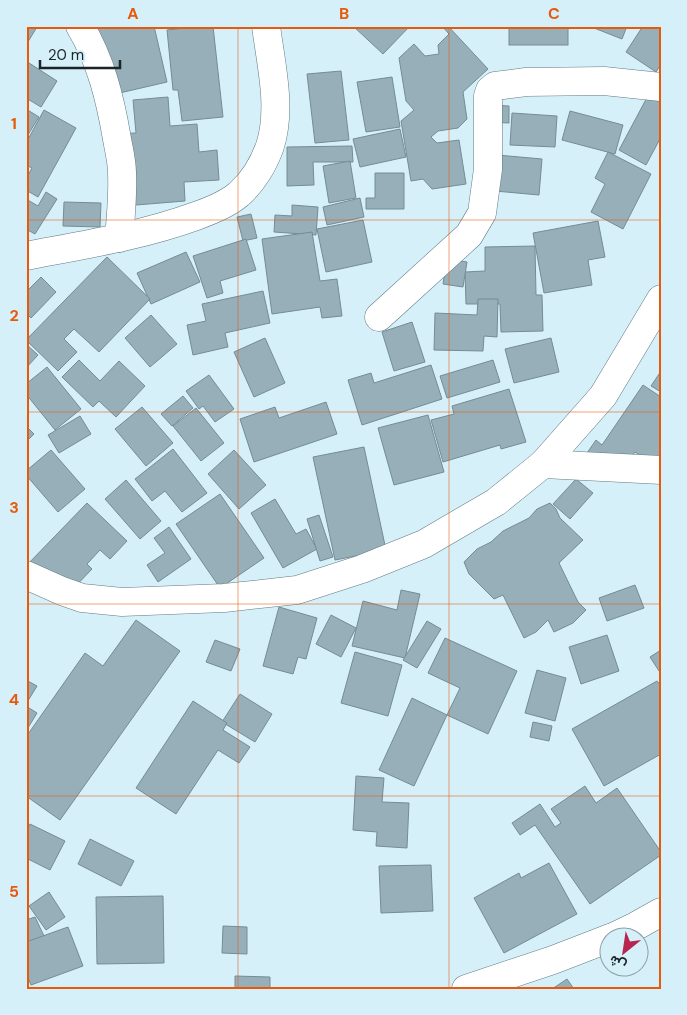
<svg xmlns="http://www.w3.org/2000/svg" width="687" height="1015" viewBox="0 0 687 1015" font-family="'DM Sans',Vazirmatn,sans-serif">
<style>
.building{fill:#97afb8;stroke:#748c94}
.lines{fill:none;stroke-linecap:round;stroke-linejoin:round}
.minor-casing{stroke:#627a82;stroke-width:29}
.tertiary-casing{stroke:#627a82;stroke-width:29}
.minor{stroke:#fff;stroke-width:28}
.tertiary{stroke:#fff;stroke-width:28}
.grid{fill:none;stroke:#e8590c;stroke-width:1;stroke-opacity:0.55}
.neatline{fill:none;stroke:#e8590c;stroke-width:2}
.grid-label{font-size:16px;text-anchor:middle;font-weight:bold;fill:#e8590c}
</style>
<rect width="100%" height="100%" fill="#d6f0f9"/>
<g class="building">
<path d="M 26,26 L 37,27 L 26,45 Z"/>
<path d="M 95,26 L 154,26 L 167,82 L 111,95 Z"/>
<path d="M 203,26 L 213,26 L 223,117 L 182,121 L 178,90 L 173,90 L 167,30 Z"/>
<path d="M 353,26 L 410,26 L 383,54 Z"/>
<path d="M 442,26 L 448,26 L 488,69 L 463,92 L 467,119 L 458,128 L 438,131 L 431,137 L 437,143 L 459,140 L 466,184 L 432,189 L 423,179 L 411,181 L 401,121 L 414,110 L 406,101 L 399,58 L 414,44 L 425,56 L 439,54 L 438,45 L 449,34 Z"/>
<rect x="509" y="26" width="59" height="19"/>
<path d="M 594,26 L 627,26 L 622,39 L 594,28 Z"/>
<path d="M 643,26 L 661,26 L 661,64 L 656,72 L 626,52 Z"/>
<path d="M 26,61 L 57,81 L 41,107 L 26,98 Z"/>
<path d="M 341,71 L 349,140 L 315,143 L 307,74 Z"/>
<path d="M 392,77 L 400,127 L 366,132 L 357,82 Z"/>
<path d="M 651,90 L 661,95 L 661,137 L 646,165 L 619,150 Z"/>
<path d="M 168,97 L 170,126 L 197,124 L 199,152 L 217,150 L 219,180 L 184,182 L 185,201 L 124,206 L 116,134 L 136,133 L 133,100 Z"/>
<path d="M 488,105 L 509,106 L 509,123 L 487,122 Z"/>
<path d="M 26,109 L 39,117 L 26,138 Z"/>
<path d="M 44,110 L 76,128 L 38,197 L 26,190 L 26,179 L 32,168 L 26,165 L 26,143 Z"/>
<path d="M 570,111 L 623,125 L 615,154 L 562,140 Z"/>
<path d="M 512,113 L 557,116 L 555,147 L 510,145 Z"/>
<path d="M 400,129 L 406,157 L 360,167 L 353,139 Z"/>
<path d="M 352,146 L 353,162 L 313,162 L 314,185 L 287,186 L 287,147 Z"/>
<path d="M 608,152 L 651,174 L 623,229 L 591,212 L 605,184 L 595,178 Z"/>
<path d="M 486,154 L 542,159 L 539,195 L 484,190 Z"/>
<path d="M 350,161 L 356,198 L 329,203 L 323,166 Z"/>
<path d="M 375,173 L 404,173 L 404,209 L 366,209 L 366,198 L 375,198 Z"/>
<path d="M 46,192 L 57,199 L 35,234 L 26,229 L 26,199 L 38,206 Z"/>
<path d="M 360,198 L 364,217 L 327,225 L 323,207 Z"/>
<path d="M 64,202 L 101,203 L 100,227 L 63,226 Z"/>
<path d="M 292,205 L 318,207 L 316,235 L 274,232 L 275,215 L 292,216 Z"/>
<path d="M 251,214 L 257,238 L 243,241 L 237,217 Z"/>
<path d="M 363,220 L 372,262 L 326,272 L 317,229 Z"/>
<path d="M 598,221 L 605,257 L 588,260 L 592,285 L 544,293 L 533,233 Z"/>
<path d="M 312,232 L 320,281 L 337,279 L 342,316 L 322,318 L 320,307 L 272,314 L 262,239 Z"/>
<path d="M 246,239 L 256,270 L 220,281 L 223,293 L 207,298 L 193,256 Z"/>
<path d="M 535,246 L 536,295 L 542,295 L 543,331 L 501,332 L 500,304 L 466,304 L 465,272 L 485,271 L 485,247 Z"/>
<path d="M 186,252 L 200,282 L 151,304 L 137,273 Z"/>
<path d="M 107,257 L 150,299 L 99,352 L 74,329 L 64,339 L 77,352 L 58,371 L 26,340 Z"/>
<path d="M 447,259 L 467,262 L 463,287 L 443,284 Z"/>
<path d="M 41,277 L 56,292 L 31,318 L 26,313 L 26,292 Z"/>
<path d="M 263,291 L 270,323 L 225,333 L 228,347 L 193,355 L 187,325 L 206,321 L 202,304 Z"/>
<path d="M 478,299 L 498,299 L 497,337 L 484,336 L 483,351 L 434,350 L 435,313 L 477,315 Z"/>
<path d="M 151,315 L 177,344 L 150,367 L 125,338 Z"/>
<path d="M 412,322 L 425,362 L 394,371 L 382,332 Z"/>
<path d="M 265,338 L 285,383 L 254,397 L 234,352 Z"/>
<path d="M 551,338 L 559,372 L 514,383 L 505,349 Z"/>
<path d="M 26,344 L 38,355 L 26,368 Z"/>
<path d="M 79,360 L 100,381 L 119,361 L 145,386 L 116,417 L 99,401 L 93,407 L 62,377 Z"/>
<path d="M 493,360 L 500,382 L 447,398 L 440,376 Z"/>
<path d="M 431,365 L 442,399 L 362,425 L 348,380 L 371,373 L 374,383 Z"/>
<path d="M 47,367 L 81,409 L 55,430 L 26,394 L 26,384 Z"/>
<path d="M 661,371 L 661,392 L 651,386 Z"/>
<path d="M 209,375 L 234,409 L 215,422 L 203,406 L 199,409 L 186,391 Z"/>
<path d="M 643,385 L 661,397 L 661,469 L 635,452 L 626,465 L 587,453 L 596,440 L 602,445 Z"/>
<path d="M 509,389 L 526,442 L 501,449 L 500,445 L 443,462 L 431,420 L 454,414 L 452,406 Z"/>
<path d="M 183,396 L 193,408 L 172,426 L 161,414 Z"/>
<path d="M 326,402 L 337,434 L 254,462 L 240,419 L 275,407 L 279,418 Z"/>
<path d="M 142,407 L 173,443 L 146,466 L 115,429 Z"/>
<path d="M 196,408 L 224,443 L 201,461 L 173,426 Z"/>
<path d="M 428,415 L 444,472 L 394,485 L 378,428 Z"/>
<path d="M 80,416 L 91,434 L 59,453 L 48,435 Z"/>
<path d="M 26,426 L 34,434 L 26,442 Z"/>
<path d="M 364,447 L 386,550 L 335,560 L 313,457 Z"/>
<path d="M 173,449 L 207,493 L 182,512 L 165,491 L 152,501 L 135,479 Z"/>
<path d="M 51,450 L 85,489 L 58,512 L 26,475 L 26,471 Z"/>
<path d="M 234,450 L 266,485 L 239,509 L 208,474 Z"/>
<path d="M 576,479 L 593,493 L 570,519 L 553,504 Z"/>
<path d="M 126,480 L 161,521 L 140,539 L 105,499 Z"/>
<path d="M 220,494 L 264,558 L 220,588 L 176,524 Z"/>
<path d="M 275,499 L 296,534 L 306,529 L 317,549 L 283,568 L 251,513 Z"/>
<path d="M 87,503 L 127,541 L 110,559 L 100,550 L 87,564 L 92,569 L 69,593 L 26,566 Z"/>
<path d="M 550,503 L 556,509 L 560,518 L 583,540 L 559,563 L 578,602 L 586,610 L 573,623 L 554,632 L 548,620 L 536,632 L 524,638 L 503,595 L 494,599 L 469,574 L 464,562 L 477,549 L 491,542 L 503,531 L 529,518 L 537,509 Z"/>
<path d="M 319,515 L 333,557 L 320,561 L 307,519 Z"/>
<path d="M 169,527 L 191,559 L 158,582 L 147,565 L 165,553 L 154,538 Z"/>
<path d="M 635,585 L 644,608 L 607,621 L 599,598 Z"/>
<path d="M 401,590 L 420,594 L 405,658 L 352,646 L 363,601 L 397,610 Z"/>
<path d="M 279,607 L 317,618 L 306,659 L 298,657 L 293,674 L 263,666 Z"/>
<path d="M 331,615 L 356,628 L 341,657 L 316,644 Z"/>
<path d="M 136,620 L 180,651 L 60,820 L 26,796 L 26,737 L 85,653 L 103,666 Z"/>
<path d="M 427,621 L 441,629 L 417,668 L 403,660 Z"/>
<path d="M 607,635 L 619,671 L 581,684 L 569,647 Z"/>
<path d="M 445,638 L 517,671 L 488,734 L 447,715 L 414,786 L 379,770 L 412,698 L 447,715 L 460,688 L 428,673 Z"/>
<path d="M 215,640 L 240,649 L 231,671 L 206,662 Z"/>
<path d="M 661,650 L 661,674 L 650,657 Z"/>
<path d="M 355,652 L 402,665 L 388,716 L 341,703 Z"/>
<path d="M 537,670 L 566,678 L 555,721 L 525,713 Z"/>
<path d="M 26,680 L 37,686 L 26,704 Z"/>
<path d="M 657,681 L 661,686 L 661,754 L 604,786 L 572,729 Z"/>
<path d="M 240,694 L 272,714 L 255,742 L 222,722 Z"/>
<path d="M 193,701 L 227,723 L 223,730 L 250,747 L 239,763 L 218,750 L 176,814 L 136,788 Z"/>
<path d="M 26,706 L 37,713 L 26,731 Z"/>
<path d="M 533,722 L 552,726 L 549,741 L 530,737 Z"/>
<path d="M 356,776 L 384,778 L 382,802 L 409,803 L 407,848 L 376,846 L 377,832 L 353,830 Z"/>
<path d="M 585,786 L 596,803 L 617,788 L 661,852 L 661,855 L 590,904 L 535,825 L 520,835 L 512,823 L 540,804 L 555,827 L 561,823 L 551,809 Z"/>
<path d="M 30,824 L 65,841 L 50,870 L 26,858 L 26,832 Z"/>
<path d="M 90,839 L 134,861 L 121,886 L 78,864 Z"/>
<path d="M 549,863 L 577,914 L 504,953 L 474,898 L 519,873 L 521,878 Z"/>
<path d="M 431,865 L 433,911 L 381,913 L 379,866 Z"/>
<path d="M 49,892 L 65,917 L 46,930 L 29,906 Z"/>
<path d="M 163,896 L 164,963 L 97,964 L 96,897 Z"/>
<path d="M 35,917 L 44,936 L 26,944 L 26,920 Z"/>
<path d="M 223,926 L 247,927 L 247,954 L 222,953 Z"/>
<path d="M 68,927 L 83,966 L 31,985 L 26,973 L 26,942 Z"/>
<path d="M 235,976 L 270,977 L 270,989 L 235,989 Z"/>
<path d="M 567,979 L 574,989 L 552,989 Z"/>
</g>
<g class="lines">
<g class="minor-casing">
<g id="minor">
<path d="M 80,26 C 101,61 110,98 117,139 C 119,150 122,162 122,173 C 123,195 121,216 119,238"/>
<path d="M 379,317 L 469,235 L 482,213 L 488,169 L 488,96 L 490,90 L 495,86 L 526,82 L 604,81 L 661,87"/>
<path d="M 543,464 L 661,470"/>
<path d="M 26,575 L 62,591 L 82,598 L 122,602 L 224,598 L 297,590 L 362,569 L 424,544 L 496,502 L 543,464 L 603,396 L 661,299"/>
<path d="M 611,938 L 636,926 L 661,912"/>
<path d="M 466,989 L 553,960 L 610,938"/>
</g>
</g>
<g class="tertiary-casing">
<path id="tertiary" d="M 26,256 C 83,245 141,236 196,216 C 210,211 228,204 239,194 C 253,182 264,163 270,146 C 282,108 271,65 266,26"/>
</g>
<use href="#minor" class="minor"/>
<use href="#tertiary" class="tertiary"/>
</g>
<path class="grid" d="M 238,26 L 238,989M 449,26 L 449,989M 26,220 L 661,220M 26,412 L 661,412M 26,604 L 661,604M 26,796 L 661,796"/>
<rect width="687" height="1015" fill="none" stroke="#d6f0f9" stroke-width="55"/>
<g transform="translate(624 952) rotate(210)"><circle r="24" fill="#d6f0f9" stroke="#8b9fa5"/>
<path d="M0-4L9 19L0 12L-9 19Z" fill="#b7264e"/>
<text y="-8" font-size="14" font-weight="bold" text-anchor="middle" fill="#1b2528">ش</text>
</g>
<path d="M40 60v8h80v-8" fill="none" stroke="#1b2528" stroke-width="2.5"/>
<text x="48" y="60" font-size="15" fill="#1b2528" stroke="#d6f0f9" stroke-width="4" paint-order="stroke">20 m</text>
<rect x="28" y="28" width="632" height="960" class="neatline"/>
<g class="grid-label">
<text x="133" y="19">A</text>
<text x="344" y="19">B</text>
<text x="554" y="19">C</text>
<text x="14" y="129">1</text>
<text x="14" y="321">2</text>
<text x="14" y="513">3</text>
<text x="14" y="705">4</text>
<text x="14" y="897">5</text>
</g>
</svg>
